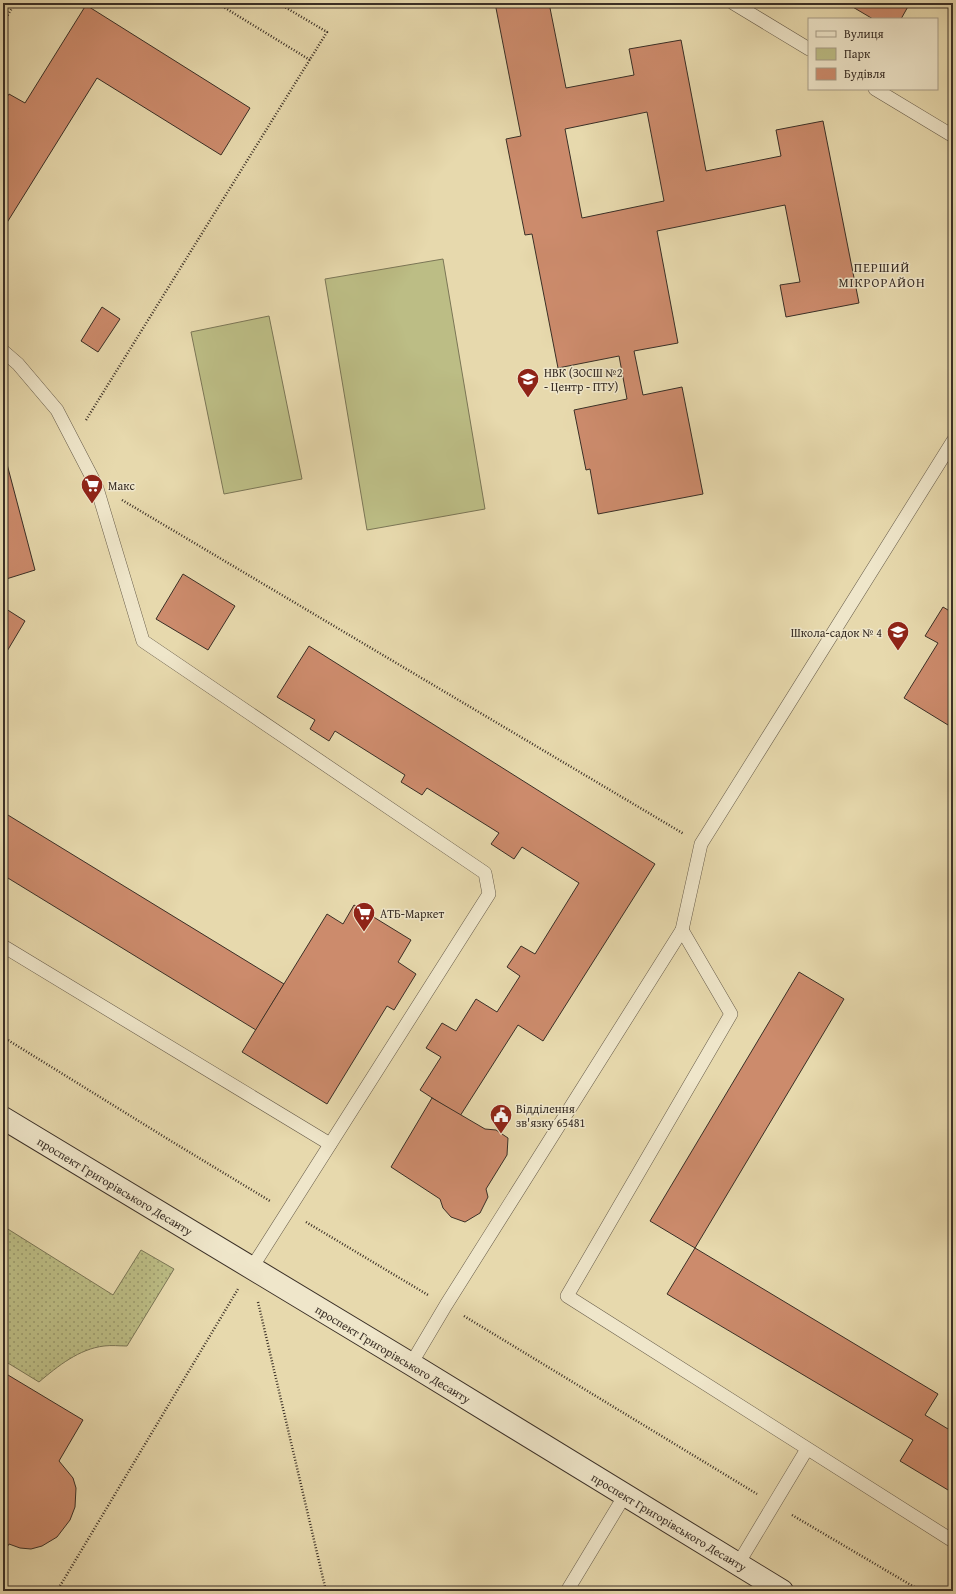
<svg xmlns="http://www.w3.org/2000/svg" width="956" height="1594" viewBox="0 0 956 1594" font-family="'Gentium Book Plus',serif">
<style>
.grass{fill:url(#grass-dots);stroke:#7b7656}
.green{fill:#bcbd85;stroke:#7b7656}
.building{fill:#cc8b6c;stroke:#3a2f26;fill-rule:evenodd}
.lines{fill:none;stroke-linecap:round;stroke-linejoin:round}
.lane-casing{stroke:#655a48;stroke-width:14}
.secondary-casing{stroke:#3a2f26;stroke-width:24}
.path{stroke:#3a2f26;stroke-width:2.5;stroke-dasharray:1 2;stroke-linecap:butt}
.lane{stroke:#efe6ca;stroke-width:13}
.secondary{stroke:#efe6ca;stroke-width:22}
.labels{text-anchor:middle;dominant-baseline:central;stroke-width:3;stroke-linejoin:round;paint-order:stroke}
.poi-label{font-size:12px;fill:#3a2f26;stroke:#efe6ca;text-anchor:start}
.street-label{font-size:12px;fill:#3a2f26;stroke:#efe6ca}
.neighbourhood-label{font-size:13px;letter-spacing:1px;fill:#3a2f26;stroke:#efe6ca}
</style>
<defs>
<pattern id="grass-dots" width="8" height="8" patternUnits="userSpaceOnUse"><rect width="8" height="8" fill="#bcbd85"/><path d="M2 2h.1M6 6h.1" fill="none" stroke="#9a9a6d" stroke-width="1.8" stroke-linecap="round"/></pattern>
</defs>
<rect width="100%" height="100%" fill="#e7d9ad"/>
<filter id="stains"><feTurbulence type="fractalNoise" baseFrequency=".005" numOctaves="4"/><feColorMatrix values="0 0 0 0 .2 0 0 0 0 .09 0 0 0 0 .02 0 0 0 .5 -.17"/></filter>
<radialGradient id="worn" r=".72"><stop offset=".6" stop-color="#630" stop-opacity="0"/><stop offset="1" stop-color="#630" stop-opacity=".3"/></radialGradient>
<path class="grass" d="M 3,1226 L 113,1295 L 141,1250 L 174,1269 L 127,1346 C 119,1346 112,1345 104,1346 C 79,1349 58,1366 39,1382 L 3,1360 Z"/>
<g class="green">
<path d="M 443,259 L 485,509 L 367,530 L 325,279 Z"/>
<path d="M 269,316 L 302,479 L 224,494 L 191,332 Z"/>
</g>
<g class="building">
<path d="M 495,3 L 549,3 L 566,88 L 634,75 L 629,49 L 681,40 L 706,171 L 781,156 L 776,130 L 823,121 L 859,303 L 786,317 L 780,285 L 800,282 L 785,205 L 657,231 L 678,343 L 634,351 L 643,395 L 682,387 L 703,494 L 598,514 L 590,469 L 586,470 L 574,410 L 627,399 L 619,356 L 558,368 L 532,234 L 525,235 L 506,139 L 521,136 ZM 647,112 L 664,201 L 582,218 L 565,129 Z"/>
<path d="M 846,3 L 910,3 L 901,19 L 873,19 Z"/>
<path d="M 86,5 L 250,108 L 221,155 L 97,78 L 3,229 L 3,136 L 8,128 L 3,126 L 3,104 L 9,94 L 25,103 Z"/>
<path d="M 102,307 L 120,319 L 98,352 L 81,341 Z"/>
<path d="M 3,449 L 35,570 L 3,580 Z"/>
<path d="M 183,574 L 235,606 L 208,650 L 156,619 Z"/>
<path d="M 3,607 L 25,621 L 3,658 Z"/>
<path d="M 943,607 L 953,613 L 953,717 L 948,725 L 904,698 L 938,643 L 925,636 Z"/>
<path d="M 309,646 L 655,864 L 543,1041 L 518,1025 L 460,1116 L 420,1090 L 441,1057 L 426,1048 L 442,1023 L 456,1031 L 476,999 L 497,1012 L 520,976 L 507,967 L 521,946 L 535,954 L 579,883 L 522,847 L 514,859 L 491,844 L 499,833 L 427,788 L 422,795 L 401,782 L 405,775 L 335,731 L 329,741 L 310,729 L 315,720 L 277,697 Z"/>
<path d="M 3,812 L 284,984 L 256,1030 L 3,875 Z"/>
<path d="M 354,905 L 411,940 L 398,962 L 416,974 L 394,1010 L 387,1006 L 327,1104 L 242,1052 L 327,914 L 343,924 Z"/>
<path d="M 799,972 L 844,999 L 695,1248 L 650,1221 Z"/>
<path d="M 432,1098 L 485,1129 L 496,1130 L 508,1138 L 507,1155 L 486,1189 L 488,1197 L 480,1213 L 465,1222 L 451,1217 L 443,1208 L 440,1199 L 391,1167 Z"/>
<path d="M 695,1248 L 938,1394 L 925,1415 L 953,1432 L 953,1493 L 900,1461 L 913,1440 L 667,1294 Z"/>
<path d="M 3,1372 L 83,1420 L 59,1461 L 73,1478 L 76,1488 L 75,1507 L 70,1520 L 57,1537 L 42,1546 L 31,1549 L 20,1548 L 9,1544 L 3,1554 Z"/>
</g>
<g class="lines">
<g class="lane-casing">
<g id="lane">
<path d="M 733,3 L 809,49"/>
<path d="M 875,89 L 953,136"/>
<path d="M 3,351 L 18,364 L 57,410 L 96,485 L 143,641 L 485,873 L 489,894 L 251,1269"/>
<path d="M 682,930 L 731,1014 L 567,1296 L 953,1541"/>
<path d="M 3,946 L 330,1144"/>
<path d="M 411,1364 L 446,1305 L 682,930 L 701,844 L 953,441"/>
<path d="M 738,1564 L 807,1449"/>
<path d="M 567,1591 L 625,1495"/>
</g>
</g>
<g class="secondary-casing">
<path id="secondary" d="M 3,1118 L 411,1364 L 782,1591"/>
</g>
<g class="path">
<path d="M 217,3 L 310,60"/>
<path d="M 3,23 L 15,3"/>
<path d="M 86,420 L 327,32 L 278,3"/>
<path d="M 122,500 L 684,834"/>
<path d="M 3,1037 L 171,1141 L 270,1201"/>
<path d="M 306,1222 L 428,1295"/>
<path d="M 258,1302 L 326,1591"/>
<path d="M 464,1316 L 757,1494"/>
<path d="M 792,1515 L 921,1591"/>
<path d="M 57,1591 L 238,1289"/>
</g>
<use href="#lane" class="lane"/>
<use href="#secondary" class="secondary"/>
</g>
<defs>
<g id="school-pin" transform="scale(1.15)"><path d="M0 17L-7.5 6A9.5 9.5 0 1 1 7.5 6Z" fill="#8f2418" stroke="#efe6ca"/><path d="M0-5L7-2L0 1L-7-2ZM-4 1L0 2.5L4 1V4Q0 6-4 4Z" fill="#fff"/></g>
<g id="supermarket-pin" transform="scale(1.15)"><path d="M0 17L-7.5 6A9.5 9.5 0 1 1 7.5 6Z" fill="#8f2418" stroke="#efe6ca"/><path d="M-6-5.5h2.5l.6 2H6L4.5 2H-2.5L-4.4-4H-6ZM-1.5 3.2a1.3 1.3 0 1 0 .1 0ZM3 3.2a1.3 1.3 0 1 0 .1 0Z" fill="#fff"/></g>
<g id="civic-pin" transform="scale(1.15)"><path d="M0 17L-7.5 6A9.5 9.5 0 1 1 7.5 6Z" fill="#8f2418" stroke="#efe6ca"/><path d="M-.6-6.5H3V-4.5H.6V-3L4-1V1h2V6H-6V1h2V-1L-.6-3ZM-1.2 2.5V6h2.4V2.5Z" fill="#fff"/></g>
</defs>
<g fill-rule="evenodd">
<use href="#school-pin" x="528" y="379"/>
<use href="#supermarket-pin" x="92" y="485"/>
<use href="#school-pin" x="898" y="632"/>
<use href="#supermarket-pin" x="364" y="913"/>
<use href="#civic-pin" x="501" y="1115"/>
</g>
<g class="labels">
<g class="poi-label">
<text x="544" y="372">НВК (ЗОСШ №2<tspan x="544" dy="14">- Центр - ПТУ)</tspan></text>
<text x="108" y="485">Макс</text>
<text x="882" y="632" text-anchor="end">Школа-садок № 4</text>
<text x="380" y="913">АТБ-Маркет</text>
<text x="516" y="1108">Відділення<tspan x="516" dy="14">зв'язку 65481</tspan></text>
</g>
<g class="street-label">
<text transform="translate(115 1186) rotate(31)">проспект Григорівського Десанту</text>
<text transform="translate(393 1354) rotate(31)">проспект Григорівського Десанту</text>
<text transform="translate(669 1522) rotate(31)">проспект Григорівського Десанту</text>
</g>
<g class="neighbourhood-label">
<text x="882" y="267">ПЕРШИЙ<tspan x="882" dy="15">МІКРОРАЙОН</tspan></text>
</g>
</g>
<rect width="956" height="1594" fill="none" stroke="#e7d9ad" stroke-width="16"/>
<rect x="4" y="4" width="948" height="1586" fill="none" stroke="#3a2f26" stroke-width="2"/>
<rect x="8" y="8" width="940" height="1578" fill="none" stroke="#3a2f26"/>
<rect x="808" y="18" width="130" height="72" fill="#efe6ca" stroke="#a79d88"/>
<rect x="816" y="31" width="20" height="6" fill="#efe6ca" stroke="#a79d88"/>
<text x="844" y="38" font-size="12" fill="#3a2f26">Вулиця</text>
<rect x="816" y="48" width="20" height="12" fill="#bcbd85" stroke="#a79d88"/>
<text x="844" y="58" font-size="12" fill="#3a2f26">Парк</text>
<rect x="816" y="68" width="20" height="12" fill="#cc8b6c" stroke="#a79d88"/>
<text x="844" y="78" font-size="12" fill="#3a2f26">Будівля</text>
<rect width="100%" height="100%" filter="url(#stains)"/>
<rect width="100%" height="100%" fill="url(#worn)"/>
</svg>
